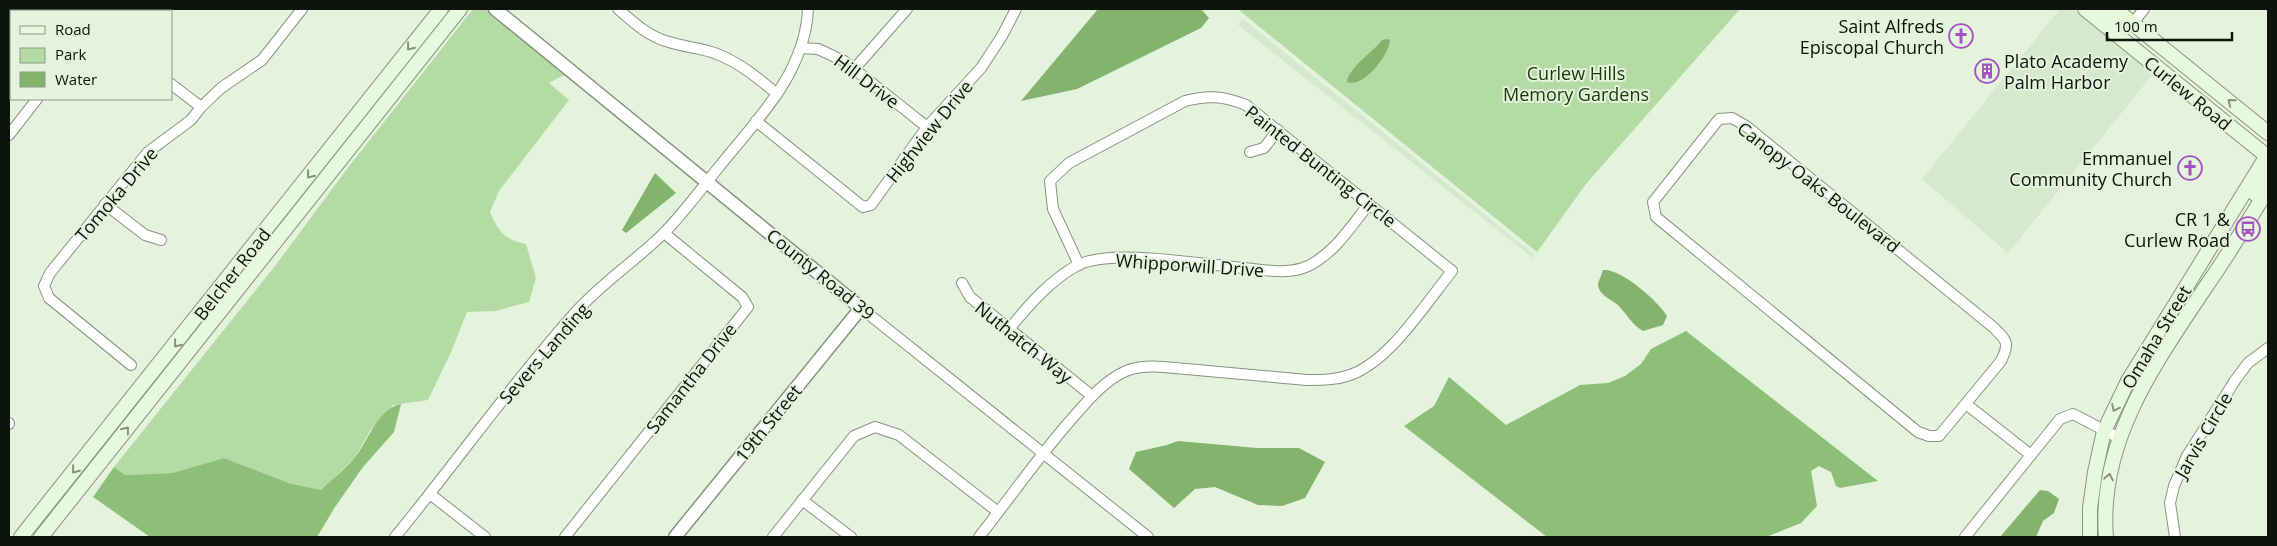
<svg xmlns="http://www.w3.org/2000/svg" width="2277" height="546" viewBox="0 0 2277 546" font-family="'Open Sans',sans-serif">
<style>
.built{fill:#d5eacc}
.green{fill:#b5dba5}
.forest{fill:#8ebf78}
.water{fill:#83b36d}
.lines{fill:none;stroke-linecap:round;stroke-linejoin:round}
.minor-casing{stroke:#86957f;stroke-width:12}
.tertiary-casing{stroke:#86957f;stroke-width:15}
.secondary-casing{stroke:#86957f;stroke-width:16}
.minor{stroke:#fff;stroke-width:10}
.tertiary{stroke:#fff;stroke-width:12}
.secondary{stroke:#e6f9dd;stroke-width:14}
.oneway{stroke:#85927f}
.labels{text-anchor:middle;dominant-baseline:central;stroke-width:4;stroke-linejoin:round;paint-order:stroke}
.poi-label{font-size:18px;fill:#0e140c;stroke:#e3f3dc;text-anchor:end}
.park-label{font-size:18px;fill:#193806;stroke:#e3f3dc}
.street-label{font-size:18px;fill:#0e140c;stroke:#e3f3dc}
</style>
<rect width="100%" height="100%" fill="#e3f3dc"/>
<g class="built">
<path d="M 2060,9 L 2073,9 L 2153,74 L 2008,253 L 1922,179 Z"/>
<path d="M 1243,19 L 1535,255 L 1533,258 L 1238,25 Z"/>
</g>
<g class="green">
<path d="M 473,9 L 488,9 L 548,58 L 572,82 L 564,75 L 549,83 L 569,100 L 499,191 L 490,212 C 499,232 504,240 526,244 L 536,278 L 529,302 L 495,311 L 467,312 L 452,350 L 428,400 L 393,405 L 370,431 L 354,459 L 321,490 L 289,483 L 224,458 L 172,473 L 125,475 L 114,467 L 275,266 L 350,165 Z"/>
<path d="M 1242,9 L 1740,9 L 1586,184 L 1537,252 L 1240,11 Z"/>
</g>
<g class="forest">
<path d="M 1686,331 L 1878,481 L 1840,488 L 1836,486 L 1831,472 L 1819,466 L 1811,471 L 1817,506 L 1801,523 L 1766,537 L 1547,537 L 1404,426 L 1434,406 L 1449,377 L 1506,425 L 1580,385 L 1608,383 L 1625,376 L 1641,364 L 1651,349 Z"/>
<path d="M 401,404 L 394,432 L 363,467 L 335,507 L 317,537 L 150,537 L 93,497 L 114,467 L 125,475 L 172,473 L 224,458 L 289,483 L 321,490 C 331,480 343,471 352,461 C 367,445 377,408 401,404 Z"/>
</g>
<g class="water">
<path d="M 1098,9 L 1201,9 L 1209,18 L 1201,28 L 1077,89 L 1021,101 Z"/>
<path d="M 1387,39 L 1390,40 C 1389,55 1364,88 1347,82 C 1348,68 1373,52 1382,40 Z"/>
<path d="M 655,173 L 676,193 L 626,233 L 622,230 Z"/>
<path d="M 1603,270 C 1621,268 1659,302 1667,316 L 1663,325 L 1643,331 C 1631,324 1627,314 1618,305 C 1612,300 1599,295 1598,285 C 1598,282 1602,274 1603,270 Z"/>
<path d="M 1178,441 L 1257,448 L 1299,448 L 1325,462 L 1305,498 L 1282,506 L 1258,505 L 1215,487 L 1195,489 L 1174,508 L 1129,469 L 1136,452 L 1167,445 Z"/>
<path d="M 2040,490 L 2048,491 L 2059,499 L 2054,513 L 2043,521 L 2036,537 L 2000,537 Z"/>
</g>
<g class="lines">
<g class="minor-casing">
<g id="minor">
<path d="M 618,9 C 633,22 649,37 669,42 C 684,47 702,48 717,54 C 740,63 758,78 777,94"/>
<path d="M 137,11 L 139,9"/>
<path d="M 2133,23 L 2144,9"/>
<path d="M 801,48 L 818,49 L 844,61 L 927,127"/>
<path d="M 9,50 L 11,52"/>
<path d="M 855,68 L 907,9"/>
<path d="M 171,84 L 201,107"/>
<path d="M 1732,118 L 1746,126 L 1993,327 C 2007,341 2010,342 2001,361 L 1939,436 L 1929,436 L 1918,432 L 1656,217 L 1653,202 L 1719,119 Z"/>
<path d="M 756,121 L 863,207 L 871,205 L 927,127 L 981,68 L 1002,36 L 1016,9"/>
<path d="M 9,135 L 37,99"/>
<path d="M 1250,152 L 1264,148 L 1278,130"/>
<path d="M 105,204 L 145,235 L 161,240"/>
<path d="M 962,283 L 970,297 L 1092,396"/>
<path d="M 861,308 L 1148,537"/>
<path d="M 1009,329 C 1029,305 1050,280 1078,265 C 1114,248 1203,265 1244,268 C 1265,270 1289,275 1308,266 C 1335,253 1351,226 1369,204"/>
<path d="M 131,365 L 49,298 L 44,286 L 50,273 L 148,152 L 191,120 L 201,107 L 221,88 L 262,60 L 302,9"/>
<path d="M 1966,404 L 2031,455"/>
<path d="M 9,423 L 9,424"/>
<path d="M 430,494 L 485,537"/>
<path d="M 802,500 L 851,537"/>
<path d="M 395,537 C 455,464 510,386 573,315 C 599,285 634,262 663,234 C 683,214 701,189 719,167 C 757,119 805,74 808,9"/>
<path d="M 565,537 L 748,307 L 742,297 L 664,233"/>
<path d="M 773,537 L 854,436 L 875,427 L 899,435 L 998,512"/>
<path d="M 979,537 C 1009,499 1037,459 1069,422 C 1086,403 1103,381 1126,371 C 1138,366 1152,366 1164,367 L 1307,380 C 1322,380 1336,380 1350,375 C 1390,361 1426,303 1452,271 L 1246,105 C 1224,96 1208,95 1185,101 L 1069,163 L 1050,181 L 1053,209 L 1079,265"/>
<path d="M 1965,537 L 2060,419 L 2073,414 L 2119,438"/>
<path d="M 2175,537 L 2170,503 L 2174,486 L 2187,456 L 2236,379 L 2248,363 L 2268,348"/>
</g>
</g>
<g class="tertiary-casing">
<path id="tertiary" d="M 495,9 L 861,308 L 675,537"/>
</g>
<g class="secondary-casing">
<g id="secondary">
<path d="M 2085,9 L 2268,157"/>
<path d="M 2101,9 L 2120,23"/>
<path d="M 2115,9 L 2268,133"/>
<path d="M 2255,194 L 2268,173"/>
<path d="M 21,537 L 441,9"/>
<path d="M 41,537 L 460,9"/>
<path d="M 2090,537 L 2090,508 L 2095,472 L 2104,431 L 2128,381 L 2268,154"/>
<path d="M 2106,537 C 2098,440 2156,362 2207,285 C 2229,254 2248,221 2268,189"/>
</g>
</g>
<use href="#minor" class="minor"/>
<use href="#tertiary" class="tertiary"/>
<use href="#secondary" class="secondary"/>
</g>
<defs><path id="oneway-chevron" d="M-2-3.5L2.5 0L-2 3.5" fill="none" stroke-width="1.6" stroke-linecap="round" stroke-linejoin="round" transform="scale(1.25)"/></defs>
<g class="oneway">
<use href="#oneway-chevron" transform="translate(410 47) rotate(128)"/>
<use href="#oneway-chevron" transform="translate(2231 102) rotate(-141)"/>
<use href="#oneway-chevron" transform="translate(310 175) rotate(128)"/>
<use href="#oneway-chevron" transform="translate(177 344) rotate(128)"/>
<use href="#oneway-chevron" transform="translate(2115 408) rotate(116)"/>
<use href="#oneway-chevron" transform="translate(126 430) rotate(-52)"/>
<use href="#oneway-chevron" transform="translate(75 470) rotate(129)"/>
<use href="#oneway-chevron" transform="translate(2109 477) rotate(-79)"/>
</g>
<defs>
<g id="church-ring" transform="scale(1.25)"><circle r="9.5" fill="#e3f3dc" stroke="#a452c2" stroke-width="1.5"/><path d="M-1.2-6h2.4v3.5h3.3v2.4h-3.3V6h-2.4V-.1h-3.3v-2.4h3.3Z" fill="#a452c2"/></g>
<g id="building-ring" transform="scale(1.25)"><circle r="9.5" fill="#e3f3dc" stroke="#a452c2" stroke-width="1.5"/><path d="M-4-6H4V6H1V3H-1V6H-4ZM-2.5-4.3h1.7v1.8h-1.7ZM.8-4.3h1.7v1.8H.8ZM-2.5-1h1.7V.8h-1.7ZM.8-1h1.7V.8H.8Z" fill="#a452c2"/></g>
<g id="bus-ring" transform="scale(1.25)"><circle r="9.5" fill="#e3f3dc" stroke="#a452c2" stroke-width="1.5"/><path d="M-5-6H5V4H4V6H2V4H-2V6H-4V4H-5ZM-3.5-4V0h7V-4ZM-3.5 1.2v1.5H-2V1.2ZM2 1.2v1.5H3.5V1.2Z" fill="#a452c2"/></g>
</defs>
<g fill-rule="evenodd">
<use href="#church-ring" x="1961" y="36"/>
<use href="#building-ring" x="1987" y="71"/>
<use href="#church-ring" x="2190" y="168"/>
<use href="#bus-ring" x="2248" y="229"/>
</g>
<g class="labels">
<g class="poi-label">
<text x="1944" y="26">Saint Alfreds<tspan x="1944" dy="21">Episcopal Church</tspan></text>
<text x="2004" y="61" text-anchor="start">Plato Academy<tspan x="2004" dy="21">Palm Harbor</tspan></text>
<text x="2172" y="158">Emmanuel<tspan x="2172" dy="21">Community Church</tspan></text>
<text x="2230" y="219">CR 1 &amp;<tspan x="2230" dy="21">Curlew Road</tspan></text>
</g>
<g class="park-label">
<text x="1576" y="73">Curlew Hills<tspan x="1576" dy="21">Memory Gardens</tspan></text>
</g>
<g class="street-label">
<text transform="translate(867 81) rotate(37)">Hill Drive</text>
<text transform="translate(2188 93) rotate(39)">Curlew Road</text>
<text transform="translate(929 131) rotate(-51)">Highview Drive</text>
<text transform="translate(1321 166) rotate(38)">Painted Bunting Circle</text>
<text transform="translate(1819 187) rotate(38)">Canopy Oaks Boulevard</text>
<text transform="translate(116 194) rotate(-50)">Tomoka Drive</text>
<text transform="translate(1190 265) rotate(4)">Whipporwill Drive</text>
<text transform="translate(232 274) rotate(-52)">Belcher Road</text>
<text transform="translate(821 274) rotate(39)">County Road 39</text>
<text transform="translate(2156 337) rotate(-59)">Omaha Street</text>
<text transform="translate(1024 342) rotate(39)">Nuthatch Way</text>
<text transform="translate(544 353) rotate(-49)">Severs Landing</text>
<text transform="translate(691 378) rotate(-52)">Samantha Drive</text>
<text transform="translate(768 423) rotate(-51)">19th Street</text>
<text transform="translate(2203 435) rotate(-60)">Jarvis Circle</text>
</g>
</g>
<rect width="2277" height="546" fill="none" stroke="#0e140c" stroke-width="20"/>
<rect x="10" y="10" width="162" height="90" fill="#e3f3dc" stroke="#8e9a89"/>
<rect x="20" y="26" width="25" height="8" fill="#e6f9dd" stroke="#8e9a89"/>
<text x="55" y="35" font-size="15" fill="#0e140c">Road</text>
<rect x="20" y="48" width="25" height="15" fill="#b5dba5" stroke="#8e9a89"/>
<text x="55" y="60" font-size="15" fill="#0e140c">Park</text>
<rect x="20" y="72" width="25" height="15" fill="#83b36d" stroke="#8e9a89"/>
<text x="55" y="85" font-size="15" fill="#0e140c">Water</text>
<path d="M2107 32v8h125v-8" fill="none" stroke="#0e140c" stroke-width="2.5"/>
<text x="2114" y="32" font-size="15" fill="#0e140c" stroke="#e3f3dc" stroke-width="4" paint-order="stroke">100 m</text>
</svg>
